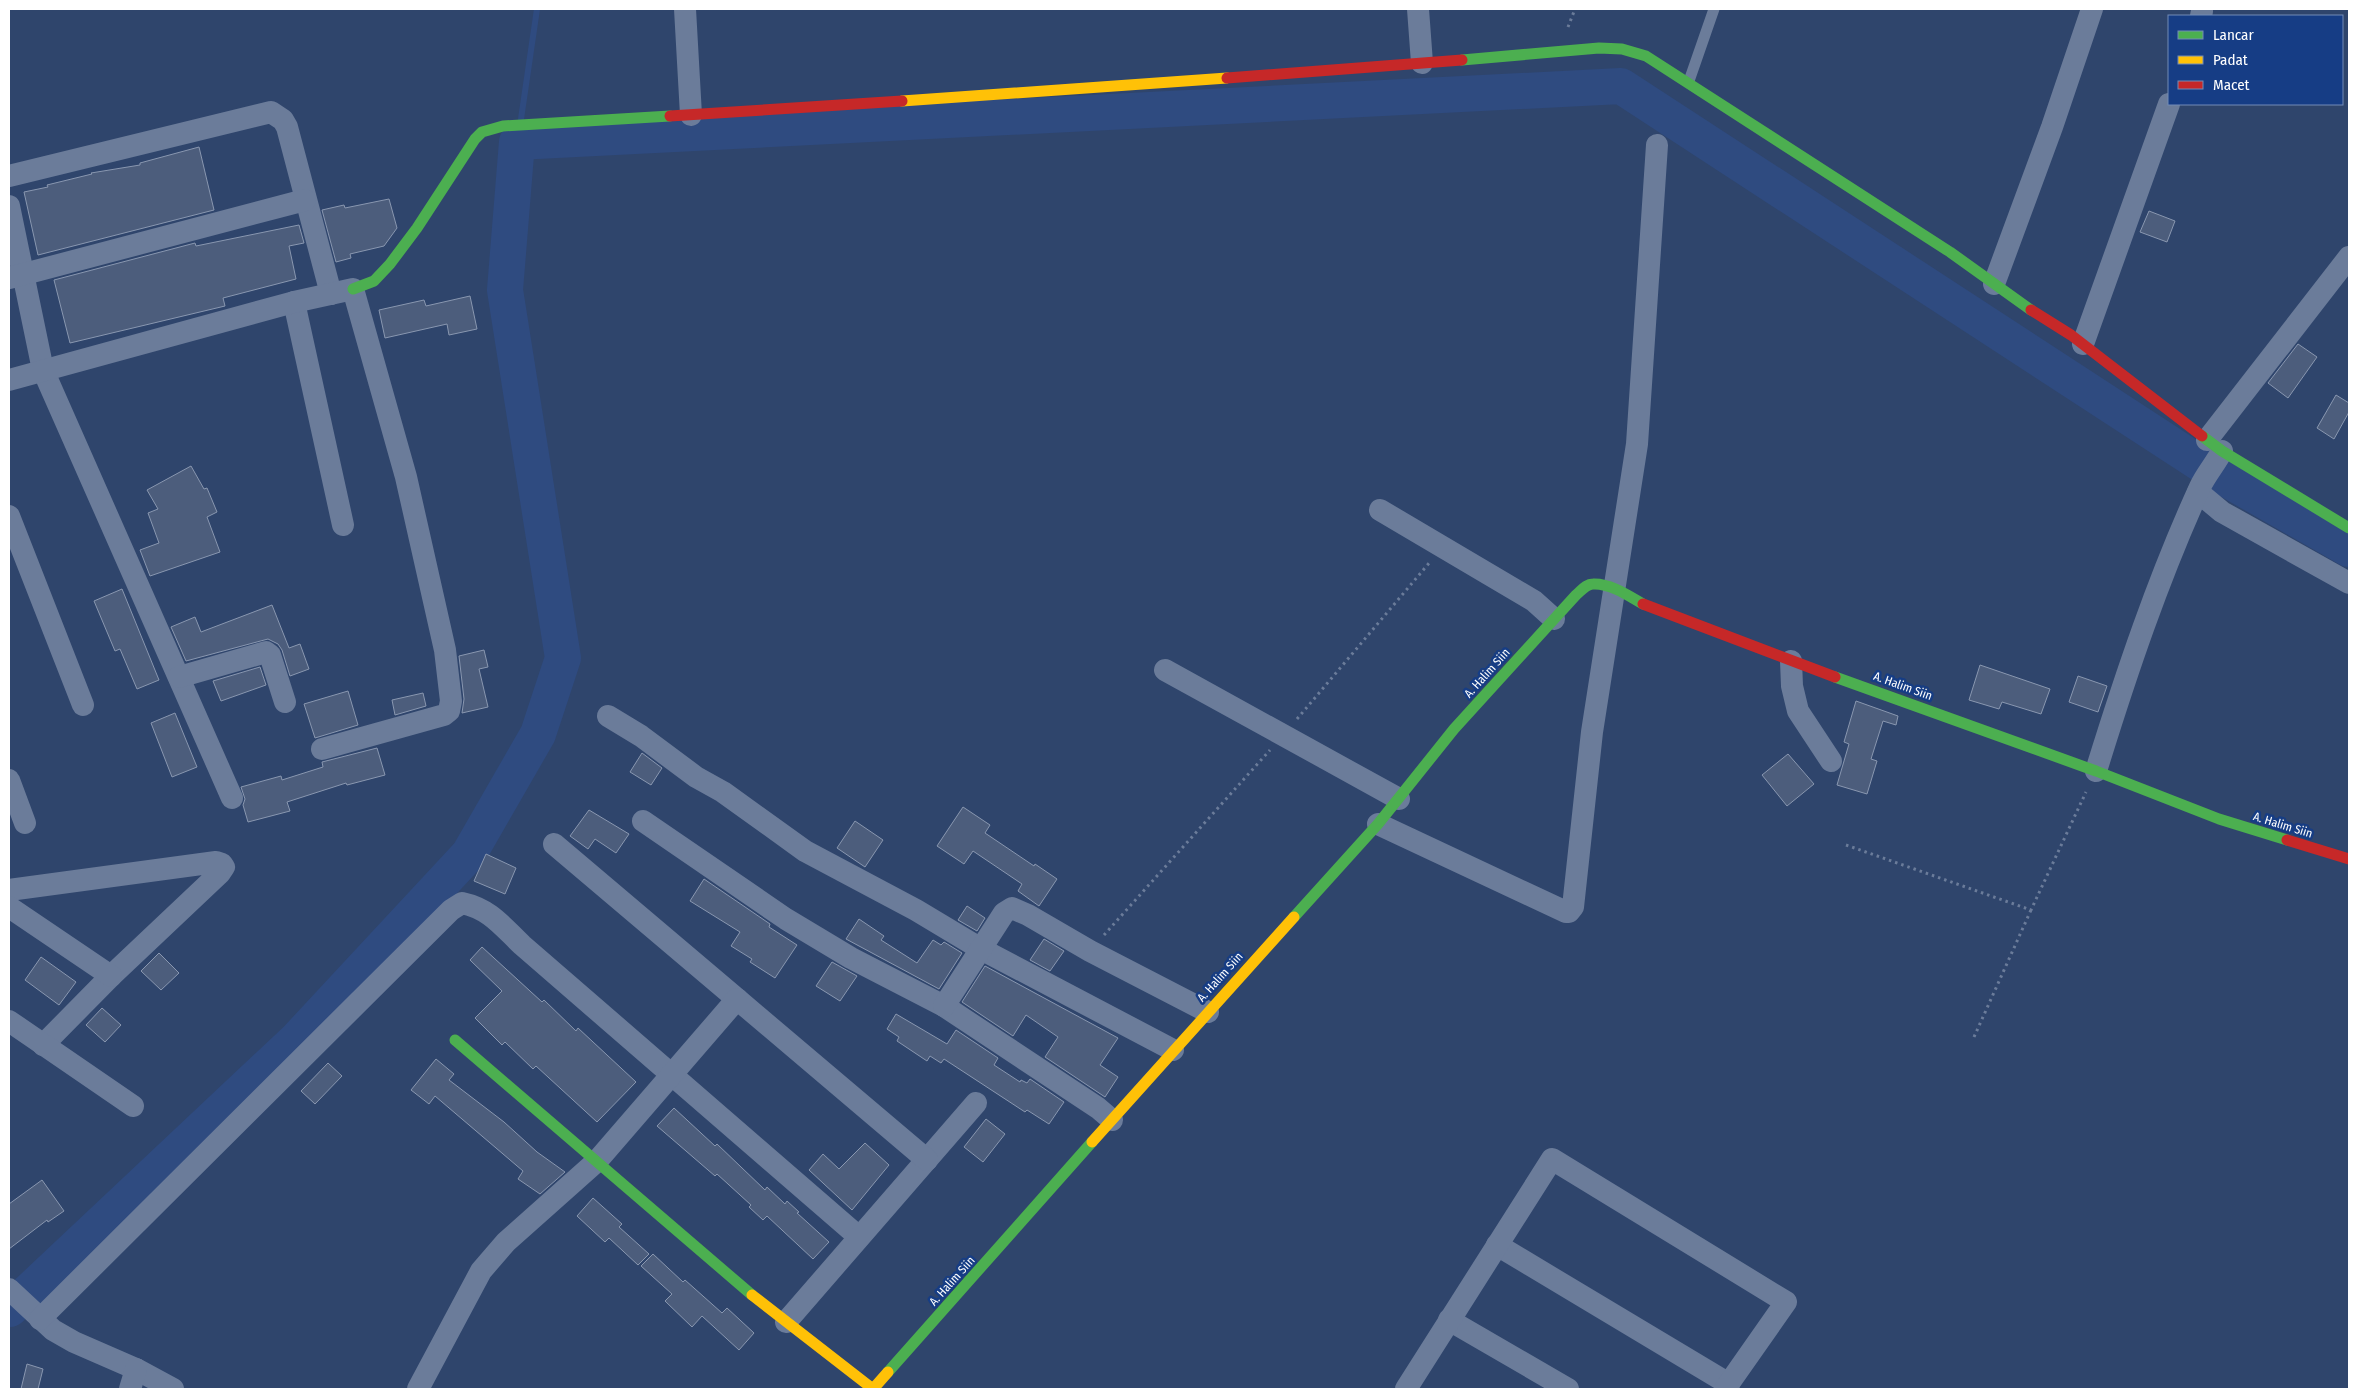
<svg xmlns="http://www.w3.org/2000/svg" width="2358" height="1398" viewBox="0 0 2358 1398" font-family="'Fira Sans Condensed',sans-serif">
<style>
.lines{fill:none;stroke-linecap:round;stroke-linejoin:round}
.stream{stroke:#2f4b80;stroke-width:6}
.river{stroke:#2f4b80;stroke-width:36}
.building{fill:#4c5d7c;stroke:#8997b0}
.path{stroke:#6b7c9a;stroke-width:3;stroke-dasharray:2.5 4;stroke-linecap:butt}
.lane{stroke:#6b7c9a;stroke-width:11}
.street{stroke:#6b7c9a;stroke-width:22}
.fast{stroke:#4caf50;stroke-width:11}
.slow{stroke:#ffc107;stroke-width:11}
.jam{stroke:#c62828;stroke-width:11}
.labels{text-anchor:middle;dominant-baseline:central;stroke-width:5;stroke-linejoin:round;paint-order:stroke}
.street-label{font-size:12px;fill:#fff;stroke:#163d85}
</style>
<rect width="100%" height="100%" fill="#2f456c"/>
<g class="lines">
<g class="stream">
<path d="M 521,119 L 537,9"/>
<path d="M 9,1312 L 10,1309"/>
</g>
<path class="river" d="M 10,1309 L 297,1039 L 469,854 L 538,734 L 563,658 L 505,290 L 517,142 L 1621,86 L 2207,468 L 2349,549"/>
</g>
<g class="building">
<path d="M 199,147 L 214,210 L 38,255 L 24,192 L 48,187 L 47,185 L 92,174 L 91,173 L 140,165 L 140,163 Z"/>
<path d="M 389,199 L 397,228 L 384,246 L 350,254 L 351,258 L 336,262 L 322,210 L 344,205 L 345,208 Z"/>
<path d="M 2149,211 L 2175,221 L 2167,242 L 2140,232 Z"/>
<path d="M 299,225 L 304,243 L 289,246 L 296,279 L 223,298 L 225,306 L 70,343 L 54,280 L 195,243 L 196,246 Z"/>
<path d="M 470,296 L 477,329 L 449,335 L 447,324 L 385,338 L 379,310 L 424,300 L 426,306 Z"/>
<path d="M 2298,344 L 2317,357 L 2288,398 L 2268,383 Z"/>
<path d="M 2336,395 L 2349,403 L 2349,412 L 2334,439 L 2317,428 Z"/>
<path d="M 191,466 L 204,489 L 207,488 L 217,512 L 207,517 L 220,552 L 150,576 L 140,550 L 159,543 L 148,513 L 158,509 L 147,490 Z"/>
<path d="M 122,589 L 159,680 L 137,689 L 120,649 L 115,651 L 94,601 Z"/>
<path d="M 272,605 L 289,648 L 300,644 L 309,669 L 290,676 L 282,650 L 278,644 L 268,639 L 186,661 L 171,627 L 195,617 L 201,632 Z"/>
<path d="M 484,650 L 488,667 L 479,669 L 488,707 L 462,713 L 464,699 L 459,656 Z"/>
<path d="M 1980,665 L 2050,689 L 2041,714 L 2002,702 L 1999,709 L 1969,700 Z"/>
<path d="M 260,667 L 266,685 L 221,701 L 213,681 Z"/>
<path d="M 2078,676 L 2107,686 L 2098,712 L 2069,702 Z"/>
<path d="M 348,691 L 358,725 L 315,738 L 304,704 Z"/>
<path d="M 423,693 L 426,706 L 395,715 L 392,700 Z"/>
<path d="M 1856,701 L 1898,716 L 1896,725 L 1883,721 L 1871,759 L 1877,761 L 1867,794 L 1837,785 L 1849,744 L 1844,742 Z"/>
<path d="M 175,713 L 197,767 L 172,777 L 151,723 Z"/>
<path d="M 377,748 L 385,775 L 347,785 L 346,783 L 287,802 L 290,811 L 248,822 L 243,805 L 245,799 L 241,787 L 281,776 L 282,780 L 323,767 L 322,762 Z"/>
<path d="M 642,753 L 662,768 L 651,785 L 630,772 Z"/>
<path d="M 1788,754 L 1814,784 L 1787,806 L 1762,775 Z"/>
<path d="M 963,807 L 990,825 L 985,833 L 1034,866 L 1035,864 L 1057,879 L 1039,906 L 1018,891 L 1022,884 L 973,851 L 964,864 L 937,846 Z"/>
<path d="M 589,810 L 629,834 L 616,853 L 595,839 L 588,849 L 570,836 Z"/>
<path d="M 855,821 L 883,840 L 865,867 L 837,848 Z"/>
<path d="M 486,854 L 516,868 L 505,894 L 474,881 Z"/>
<path d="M 704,879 L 770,924 L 769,927 L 797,945 L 775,978 L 750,962 L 752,959 L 731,946 L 740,932 L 690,901 Z"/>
<path d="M 967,906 L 985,918 L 977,931 L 958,920 Z"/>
<path d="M 859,919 L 884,936 L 881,940 L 917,963 L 933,940 L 941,945 L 944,942 L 962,953 L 939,989 L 846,939 Z"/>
<path d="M 1044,939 L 1064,951 L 1050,971 L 1030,960 Z"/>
<path d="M 482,947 L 542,1002 L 544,1000 L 576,1031 L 578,1028 L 636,1082 L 597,1122 L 536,1066 L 533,1069 L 505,1042 L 502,1045 L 475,1018 L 502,991 L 470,960 Z"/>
<path d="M 159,953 L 179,973 L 161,990 L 141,971 Z"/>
<path d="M 41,957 L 76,982 L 59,1005 L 25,980 Z"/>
<path d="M 832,962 L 857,976 L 840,1001 L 816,986 Z"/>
<path d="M 985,966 L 1118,1038 L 1100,1065 L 1118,1077 L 1105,1097 L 1045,1057 L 1058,1037 L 1026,1015 L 1013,1036 L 962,1002 Z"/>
<path d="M 102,1008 L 121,1025 L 105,1042 L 86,1025 Z"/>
<path d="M 896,1014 L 947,1044 L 956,1030 L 998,1058 L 994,1065 L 1020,1082 L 1021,1080 L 1027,1083 L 1030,1079 L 1064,1102 L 1049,1124 L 1027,1110 L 1025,1112 L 944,1059 L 941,1063 L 930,1056 L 927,1061 L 897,1041 L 899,1037 L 887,1029 Z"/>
<path d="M 436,1059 L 454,1074 L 449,1080 L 504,1122 L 537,1152 L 565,1172 L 540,1194 L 518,1179 L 523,1171 L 435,1096 L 429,1104 L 411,1090 Z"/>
<path d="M 328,1063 L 342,1076 L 315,1104 L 301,1091 Z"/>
<path d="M 674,1108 L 715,1146 L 717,1144 L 765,1190 L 767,1187 L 785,1204 L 787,1201 L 799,1212 L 797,1213 L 829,1242 L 813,1259 L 767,1216 L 763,1220 L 749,1207 L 751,1205 L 717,1174 L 715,1176 L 657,1126 Z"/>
<path d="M 986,1119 L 1005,1134 L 983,1162 L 964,1147 Z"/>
<path d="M 865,1143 L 889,1165 L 852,1210 L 809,1170 L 823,1154 L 839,1169 Z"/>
<path d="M 42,1180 L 64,1211 L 48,1222 L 47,1220 L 9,1249 L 9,1204 Z"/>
<path d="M 593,1198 L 622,1224 L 619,1227 L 649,1254 L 638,1265 L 609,1238 L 605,1242 L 577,1216 Z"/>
<path d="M 653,1254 L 683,1282 L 685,1280 L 722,1313 L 727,1308 L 754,1333 L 739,1350 L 702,1316 L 692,1327 L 665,1301 L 672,1294 L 641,1266 Z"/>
<path d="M 27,1364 L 43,1369 L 38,1389 L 21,1389 Z"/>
</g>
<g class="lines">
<g class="path">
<path d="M 1568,27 L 1575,9"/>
<path d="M 1297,719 L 1430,562"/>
<path d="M 1846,845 L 2031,910 L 2086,792"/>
<path d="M 1104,935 L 1270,750"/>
<path d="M 1974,1037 L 2031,910"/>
</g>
<path class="lane" d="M 1689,81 L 1714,9"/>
<g class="street">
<path d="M 685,9 L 691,115"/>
<path d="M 1418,9 L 1422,63"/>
<path d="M 2201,16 L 2202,11"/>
<path d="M 9,176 L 271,112 L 283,120 L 287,127 L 331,294"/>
<path d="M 9,206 L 43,370 L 232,798"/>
<path d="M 9,278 L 305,200"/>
<path d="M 1994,284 L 2052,127 L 2092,9"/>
<path d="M 294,302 L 343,525"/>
<path d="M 2083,344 L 2169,104"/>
<path d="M 9,380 L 294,302 L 353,289 L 406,477 L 445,650 L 451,701 L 449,711 L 444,715 L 322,749"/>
<path d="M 2207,440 L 2349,257"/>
<path d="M 2198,492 L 2222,512 L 2349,583"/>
<path d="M 1380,510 L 1534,601 L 1554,619"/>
<path d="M 9,516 L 83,705"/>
<path d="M 1791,661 L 1792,686 L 1798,711 L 1831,761"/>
<path d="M 1165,670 L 1399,799"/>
<path d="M 179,677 L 266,652 L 270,655 L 285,702"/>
<path d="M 608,716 L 641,736 L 696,777 L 723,792 L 805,851 L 916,910 L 981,949 L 1173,1050"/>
<path d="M 2096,771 C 2126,674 2158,579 2200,487 C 2206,474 2216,463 2222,451"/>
<path d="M 9,780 L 25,823"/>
<path d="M 643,821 L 786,919 L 851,958 L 944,1006 L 1098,1108 L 1112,1120"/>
<path d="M 1378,824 L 1566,912 L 1569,912 L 1573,907 L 1592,732 L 1637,444 L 1657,145"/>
<path d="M 554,844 L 737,999"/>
<path d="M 9,890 L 216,862 L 222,864 L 224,867 L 220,873 L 111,976 L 43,1045"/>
<path d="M 9,907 L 111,976"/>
<path d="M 944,1006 L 1004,913 L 1012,908 L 1028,915 L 1090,951 L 1208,1012"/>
<path d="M 9,1021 L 133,1106"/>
<path d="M 1497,1245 L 1729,1384"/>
<path d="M 9,1289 L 53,1330 L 74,1342 L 136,1369 L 173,1389"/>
<path d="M 40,1319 L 451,910 L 462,903 C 490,909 502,926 522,945 L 859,1237"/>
<path d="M 1449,1320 L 1568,1389"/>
<path d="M 786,1322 L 976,1103"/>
<path d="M 130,1389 L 136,1369"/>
<path d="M 418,1389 L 481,1271 L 506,1242 L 597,1161 L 737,999 L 927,1160"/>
<path d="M 1406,1389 L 1552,1159 L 1786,1302 L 1725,1389"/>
</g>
<g class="fast">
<path d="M 1462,60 L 1599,48 L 1622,49 L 1646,56 L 1950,252 L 2031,310"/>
<path d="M 353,289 L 374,281 L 390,264 L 417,228 L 475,139 L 482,132 L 503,126 L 670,116"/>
<path d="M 2202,436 L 2222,451 L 2349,528"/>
<path d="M 1835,677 L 2096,771 L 2219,819 L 2287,840"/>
<path d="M 1294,917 L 1378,824 L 1454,729 L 1576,595 C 1581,591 1586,584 1593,584 C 1610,583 1629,596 1643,604"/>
<path d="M 455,1040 L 752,1295"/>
<path d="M 888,1372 L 1092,1142"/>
</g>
<g class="slow">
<path d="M 902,101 L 1227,78"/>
<path d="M 1092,1142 L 1294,917"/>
<path d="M 752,1295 L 873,1389 L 888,1372"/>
</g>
<g class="jam">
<path d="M 1227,78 L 1462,60"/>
<path d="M 670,116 L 902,101"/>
<path d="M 2031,310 L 2071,335 L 2202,436"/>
<path d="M 1643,604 L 1835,677"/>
<path d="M 2287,840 L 2349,859"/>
</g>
</g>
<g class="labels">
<g class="street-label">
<text transform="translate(1487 673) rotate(-48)">A. Halim Siin</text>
<text transform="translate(1903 686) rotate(20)">A. Halim Siin</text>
<text transform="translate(2283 825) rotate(17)">A. Halim Siin</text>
<text transform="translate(1220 977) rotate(-48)">A. Halim Siin</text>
<text transform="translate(952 1281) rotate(-48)">A. Halim Siin</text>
</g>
</g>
<rect width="2358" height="1398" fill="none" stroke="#ffffff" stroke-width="20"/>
<rect x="2168" y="15" width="175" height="90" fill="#163d85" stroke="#738bb6"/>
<rect x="2178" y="31" width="25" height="8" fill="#4caf50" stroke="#738bb6"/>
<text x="2213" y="40" font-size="15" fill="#ffffff">Lancar</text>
<rect x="2178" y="56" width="25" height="8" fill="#ffc107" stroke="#738bb6"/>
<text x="2213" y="65" font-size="15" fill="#ffffff">Padat</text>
<rect x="2178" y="81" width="25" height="8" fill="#c62828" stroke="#738bb6"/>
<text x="2213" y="90" font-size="15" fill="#ffffff">Macet</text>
</svg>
